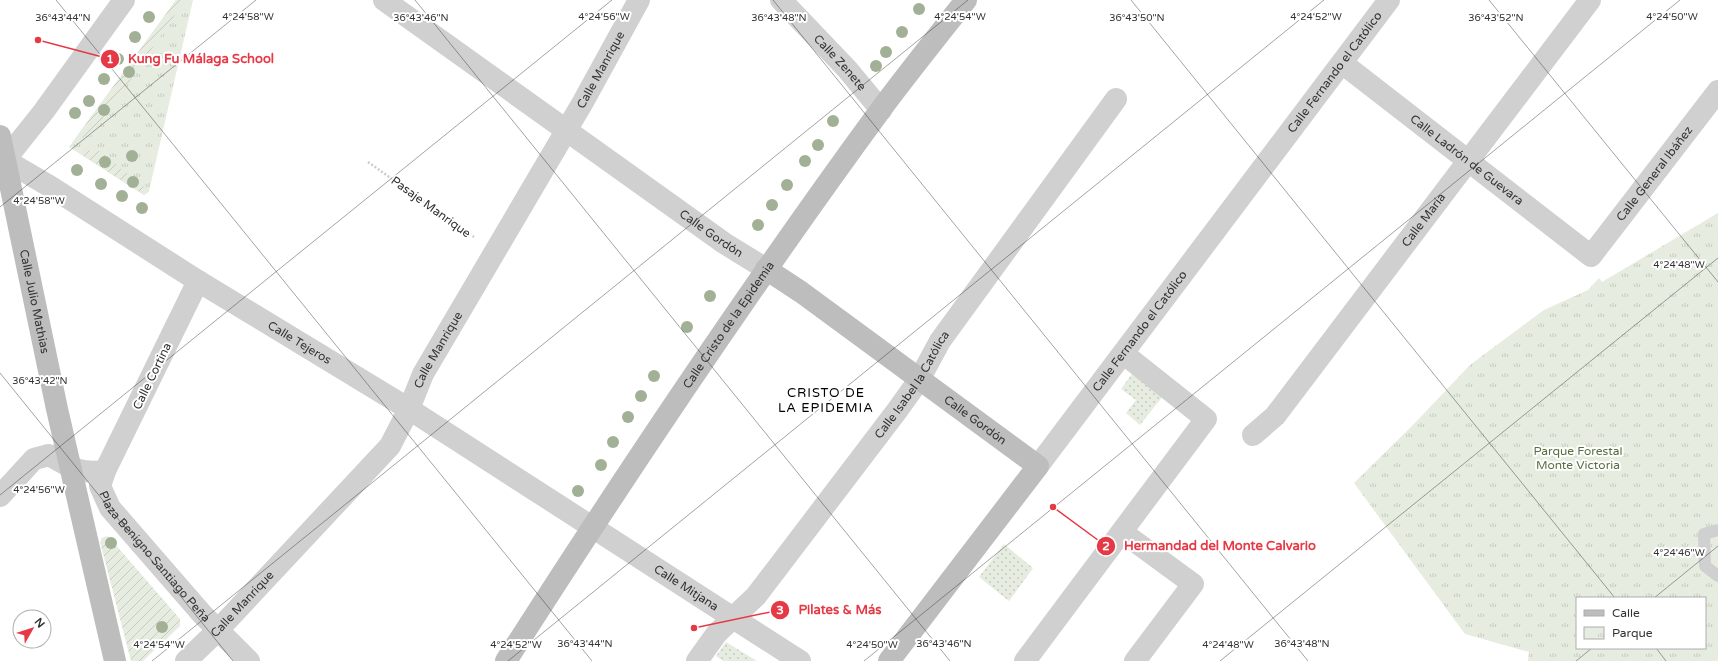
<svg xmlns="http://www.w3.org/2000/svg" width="1718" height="661" viewBox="0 0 1718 661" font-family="'Varela Round',sans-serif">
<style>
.grass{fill:url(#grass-dots)}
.park{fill:url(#park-tufts);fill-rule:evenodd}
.garden{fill:url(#garden-furrows)}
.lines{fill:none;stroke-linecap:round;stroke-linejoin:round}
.path{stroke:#cdcdcd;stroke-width:2.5;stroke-dasharray:2 2;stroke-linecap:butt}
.lane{stroke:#d0d0d0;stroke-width:12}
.street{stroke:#d0d0d0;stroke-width:22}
.secondary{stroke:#bdbdbd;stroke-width:22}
.tree{fill:#a2b095}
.ticks{fill:none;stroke:#333;stroke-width:1;stroke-opacity:0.45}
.labels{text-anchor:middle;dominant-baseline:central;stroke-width:4;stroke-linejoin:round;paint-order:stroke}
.street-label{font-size:12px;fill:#333;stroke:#fff}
.park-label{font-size:12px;fill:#56703f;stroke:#fff}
.neighbourhood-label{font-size:13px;letter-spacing:1px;fill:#000;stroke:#fff}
.ticks-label{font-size:10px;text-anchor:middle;fill:#333;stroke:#fff;stroke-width:4;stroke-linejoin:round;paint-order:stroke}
.leader{fill:none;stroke:#e63946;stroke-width:1.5}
.callout-dot{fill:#e63946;stroke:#fff;stroke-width:1.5}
.mark-label{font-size:12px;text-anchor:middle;font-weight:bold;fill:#fff}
.callout-label{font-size:13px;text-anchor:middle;font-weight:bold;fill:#e63946;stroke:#fff;stroke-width:4;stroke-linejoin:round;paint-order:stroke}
</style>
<defs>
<pattern id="grass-dots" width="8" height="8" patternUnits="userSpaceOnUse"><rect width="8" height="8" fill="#e6ecdf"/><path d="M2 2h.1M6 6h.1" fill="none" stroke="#c6cbc0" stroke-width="1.8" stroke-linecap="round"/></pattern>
<pattern id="park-tufts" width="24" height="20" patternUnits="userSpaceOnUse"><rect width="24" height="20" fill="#e6ecdf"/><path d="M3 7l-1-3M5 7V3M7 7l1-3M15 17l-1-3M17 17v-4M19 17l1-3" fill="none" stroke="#c6cbc0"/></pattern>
<pattern id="garden-furrows" width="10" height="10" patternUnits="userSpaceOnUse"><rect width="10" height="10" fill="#e6ecdf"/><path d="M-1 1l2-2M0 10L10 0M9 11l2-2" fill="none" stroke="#c6cbc0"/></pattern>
</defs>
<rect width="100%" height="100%" fill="#fff"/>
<g class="grass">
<path d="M 1132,374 L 1163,396 L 1140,425 L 1126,413 L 1136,400 L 1121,389 Z"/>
<path d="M 1004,544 L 1033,568 L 1009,601 L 979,577 Z"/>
<path d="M 726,642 L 757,661 L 723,661 L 716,656 Z"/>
</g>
<g class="park">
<path d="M 176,0 L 193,0 L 149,191 L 144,195 L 69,147 Z"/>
<path d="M 1718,213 L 1718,661 L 1528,661 L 1529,652 L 1465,634 L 1354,483 L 1413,425 L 1470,365 L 1533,318 L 1544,310 L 1588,290 L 1599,278 L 1602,282 ZM 1577,598 L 1705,598 L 1705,648 L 1577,648 Z"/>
</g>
<g class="garden">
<path d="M 176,0 L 185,0 L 93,135 L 75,139 Z"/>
<path d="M 97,149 L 149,191 L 144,195 L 79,153 Z"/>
<path d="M 108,536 L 180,619 L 180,626 L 143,661 L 131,661 L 100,542 L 102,538 Z"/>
</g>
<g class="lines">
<path class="path" d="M 368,162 L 474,237"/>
<path class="lane" d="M 1718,530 L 1704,534 L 1705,566 L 1718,576"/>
<g class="street">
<path id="s1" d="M 124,0 L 44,111 L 5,160 L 51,187 L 198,281 L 409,409 L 800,661"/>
<path id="s2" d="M 384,0 L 724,243 L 766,269"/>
<path id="s3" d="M 781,0 L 847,69 L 881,110"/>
<path id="s4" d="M 1342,63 L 1591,256 L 1718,91"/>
<path id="s5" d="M 198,281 L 105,471 L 100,486 L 110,508 L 202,614 L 249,661"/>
<path id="s6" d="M 1253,435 L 1275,416 L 1590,0"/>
<path id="s7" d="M 1038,466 L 1389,0"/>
<path d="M 0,496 L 34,459 L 49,455 C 71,468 79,474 105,471"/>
<path d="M 1122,532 L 1193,584 L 1135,661"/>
<path id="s8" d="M 186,661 L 218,630 L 390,446 L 409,409 L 423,374 L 583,102 L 639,0"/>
<path id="s9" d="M 697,661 L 717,633 L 756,596 L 896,412 L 919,380 L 940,341 L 1116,99"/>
<path d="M 1025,661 L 1206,419 L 1124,354"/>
</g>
<g class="secondary">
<path id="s10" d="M 0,136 L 57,409 L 115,661"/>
<path id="s11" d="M 766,269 L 801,292 L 1038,466 L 889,661"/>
<path id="s12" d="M 506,661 C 625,475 748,291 879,112 C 907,74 937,37 966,0"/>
</g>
</g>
<g class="tree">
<circle cx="919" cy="9" r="6"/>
<circle cx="149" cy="17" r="6"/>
<circle cx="902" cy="32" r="6"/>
<circle cx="135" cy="37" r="6"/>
<circle cx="886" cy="52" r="6"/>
<circle cx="118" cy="59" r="6"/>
<circle cx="876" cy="66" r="6"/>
<circle cx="129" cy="72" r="6"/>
<circle cx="104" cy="79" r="6"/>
<circle cx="89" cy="101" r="6"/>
<circle cx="104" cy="110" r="6"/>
<circle cx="75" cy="113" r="6"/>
<circle cx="833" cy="121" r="6"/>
<circle cx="818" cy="145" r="6"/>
<circle cx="132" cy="156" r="6"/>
<circle cx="805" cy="161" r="6"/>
<circle cx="105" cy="162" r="6"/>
<circle cx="77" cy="170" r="6"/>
<circle cx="133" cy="182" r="6"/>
<circle cx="101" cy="184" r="6"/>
<circle cx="787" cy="185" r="6"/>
<circle cx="122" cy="196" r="6"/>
<circle cx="772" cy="205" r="6"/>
<circle cx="142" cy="208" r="6"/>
<circle cx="758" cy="225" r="6"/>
<circle cx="710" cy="296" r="6"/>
<circle cx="687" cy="327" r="6"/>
<circle cx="654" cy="376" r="6"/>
<circle cx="641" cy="396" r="6"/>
<circle cx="628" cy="417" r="6"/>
<circle cx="613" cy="442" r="6"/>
<circle cx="601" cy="465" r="6"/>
<circle cx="578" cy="491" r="6"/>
<circle cx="111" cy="543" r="6"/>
<circle cx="162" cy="627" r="6"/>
</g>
<path class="ticks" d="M 56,0 L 592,661M 415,0 L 950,661M 773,0 L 1308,661M 1131,0 L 1615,598M 1489,0 L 1718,282M 0,207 L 256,0M 0,373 L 233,661M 0,495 L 612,0M 1654,598 L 1718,546M 1656,648 L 1666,661M 152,661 L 968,0M 508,661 L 1324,0M 864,661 L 1680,0M 1220,661 L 1718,258M 1576,661 L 1592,648"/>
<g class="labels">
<g class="street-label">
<text stroke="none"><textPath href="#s3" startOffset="86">Calle Zenete</textPath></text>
<text stroke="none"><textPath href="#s8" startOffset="728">Calle Manrique</textPath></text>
<text stroke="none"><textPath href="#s7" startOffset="493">Calle Fernando el Católico</textPath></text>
<text stroke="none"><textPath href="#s4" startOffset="158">Calle Ladrón de Guevara</textPath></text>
<text stroke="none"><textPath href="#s4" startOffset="419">Calle General Ibáñez</textPath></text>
<text transform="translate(431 207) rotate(36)">Pasaje Manrique</text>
<text stroke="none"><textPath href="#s6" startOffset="275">Calle María</textPath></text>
<text stroke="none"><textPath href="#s2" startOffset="402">Calle Gordón</textPath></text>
<text stroke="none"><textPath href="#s10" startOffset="169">Calle Julio Mathias</textPath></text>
<text stroke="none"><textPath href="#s12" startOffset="403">Calle Cristo de la Epidemia</textPath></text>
<text stroke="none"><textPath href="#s7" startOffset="169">Calle Fernando el Católico</textPath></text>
<text stroke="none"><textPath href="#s1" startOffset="546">Calle Tejeros</textPath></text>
<text stroke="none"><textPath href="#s8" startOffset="404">Calle Manrique</textPath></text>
<text transform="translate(152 376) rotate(-64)">Calle Cortina</text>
<text stroke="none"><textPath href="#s9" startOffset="351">Calle Isabel la Católica</textPath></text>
<text stroke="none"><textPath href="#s11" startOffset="258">Calle Gordón</textPath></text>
<text stroke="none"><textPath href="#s5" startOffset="317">Plaza Benigno Santiago Peña</textPath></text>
<text stroke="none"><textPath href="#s1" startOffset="1004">Calle Mitjana</textPath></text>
<text stroke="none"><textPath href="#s8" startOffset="80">Calle Manrique</textPath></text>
</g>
<g class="park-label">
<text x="1578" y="451">Parque Forestal<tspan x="1578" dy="14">Monte Victoria</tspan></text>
</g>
<g class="neighbourhood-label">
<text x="826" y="393">CRISTO DE<tspan x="826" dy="15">LA EPIDEMIA</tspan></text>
</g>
</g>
<g class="ticks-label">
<text x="1316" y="20">4°24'52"W</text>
<text x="1672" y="20">4°24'50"W</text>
<text x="248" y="20">4°24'58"W</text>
<text x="604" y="20">4°24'56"W</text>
<text x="960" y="20">4°24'54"W</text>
<text x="63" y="21">36°43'44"N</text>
<text x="421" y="21">36°43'46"N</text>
<text x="779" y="21">36°43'48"N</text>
<text x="1137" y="21">36°43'50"N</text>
<text x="1496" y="21">36°43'52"N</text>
<text x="39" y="204">4°24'58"W</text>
<text x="1679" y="268">4°24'48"W</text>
<text x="40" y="384">36°43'42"N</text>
<text x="39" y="493">4°24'56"W</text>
<text x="1679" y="556">4°24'46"W</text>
<text x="585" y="647">36°43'44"N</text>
<text x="944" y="647">36°43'46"N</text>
<text x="1302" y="647">36°43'48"N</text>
<text x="159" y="648">4°24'54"W</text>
<text x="516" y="648">4°24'52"W</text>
<text x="872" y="648">4°24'50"W</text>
<text x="1228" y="648">4°24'48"W</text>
</g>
<path class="leader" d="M38 40L110 59M1053 507L1106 546M694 628L780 610"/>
<g class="callout-dot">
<circle cx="38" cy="40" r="4"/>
<circle cx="1053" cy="507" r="4"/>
<circle cx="694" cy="628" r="4"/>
<circle cx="110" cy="59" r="10"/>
<circle cx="1106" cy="546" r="10"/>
<circle cx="780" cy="610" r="10"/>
</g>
<g class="mark-label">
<text x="110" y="63">1</text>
<text x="1106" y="550">2</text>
<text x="780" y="614">3</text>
</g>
<g class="callout-label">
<text x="201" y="63">Kung Fu Málaga School</text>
<text x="1220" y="550">Hermandad del Monte Calvario</text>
<text x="840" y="614">Pilates &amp; Más</text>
</g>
<rect x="1576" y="597" width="130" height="52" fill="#ffffff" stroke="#adadad"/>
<rect x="1584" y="610" width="20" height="6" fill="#bdbdbd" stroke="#adadad"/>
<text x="1612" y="617" font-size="12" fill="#333333">Calle</text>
<rect x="1584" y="627" width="20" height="12" fill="url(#park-tufts)" stroke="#adadad"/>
<text x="1612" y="637" font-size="12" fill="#333333">Parque</text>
<g transform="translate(32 629) rotate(51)"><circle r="19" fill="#ffffff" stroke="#adadad"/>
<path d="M0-3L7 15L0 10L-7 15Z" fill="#e63946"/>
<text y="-6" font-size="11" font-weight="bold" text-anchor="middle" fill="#333333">N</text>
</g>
</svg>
